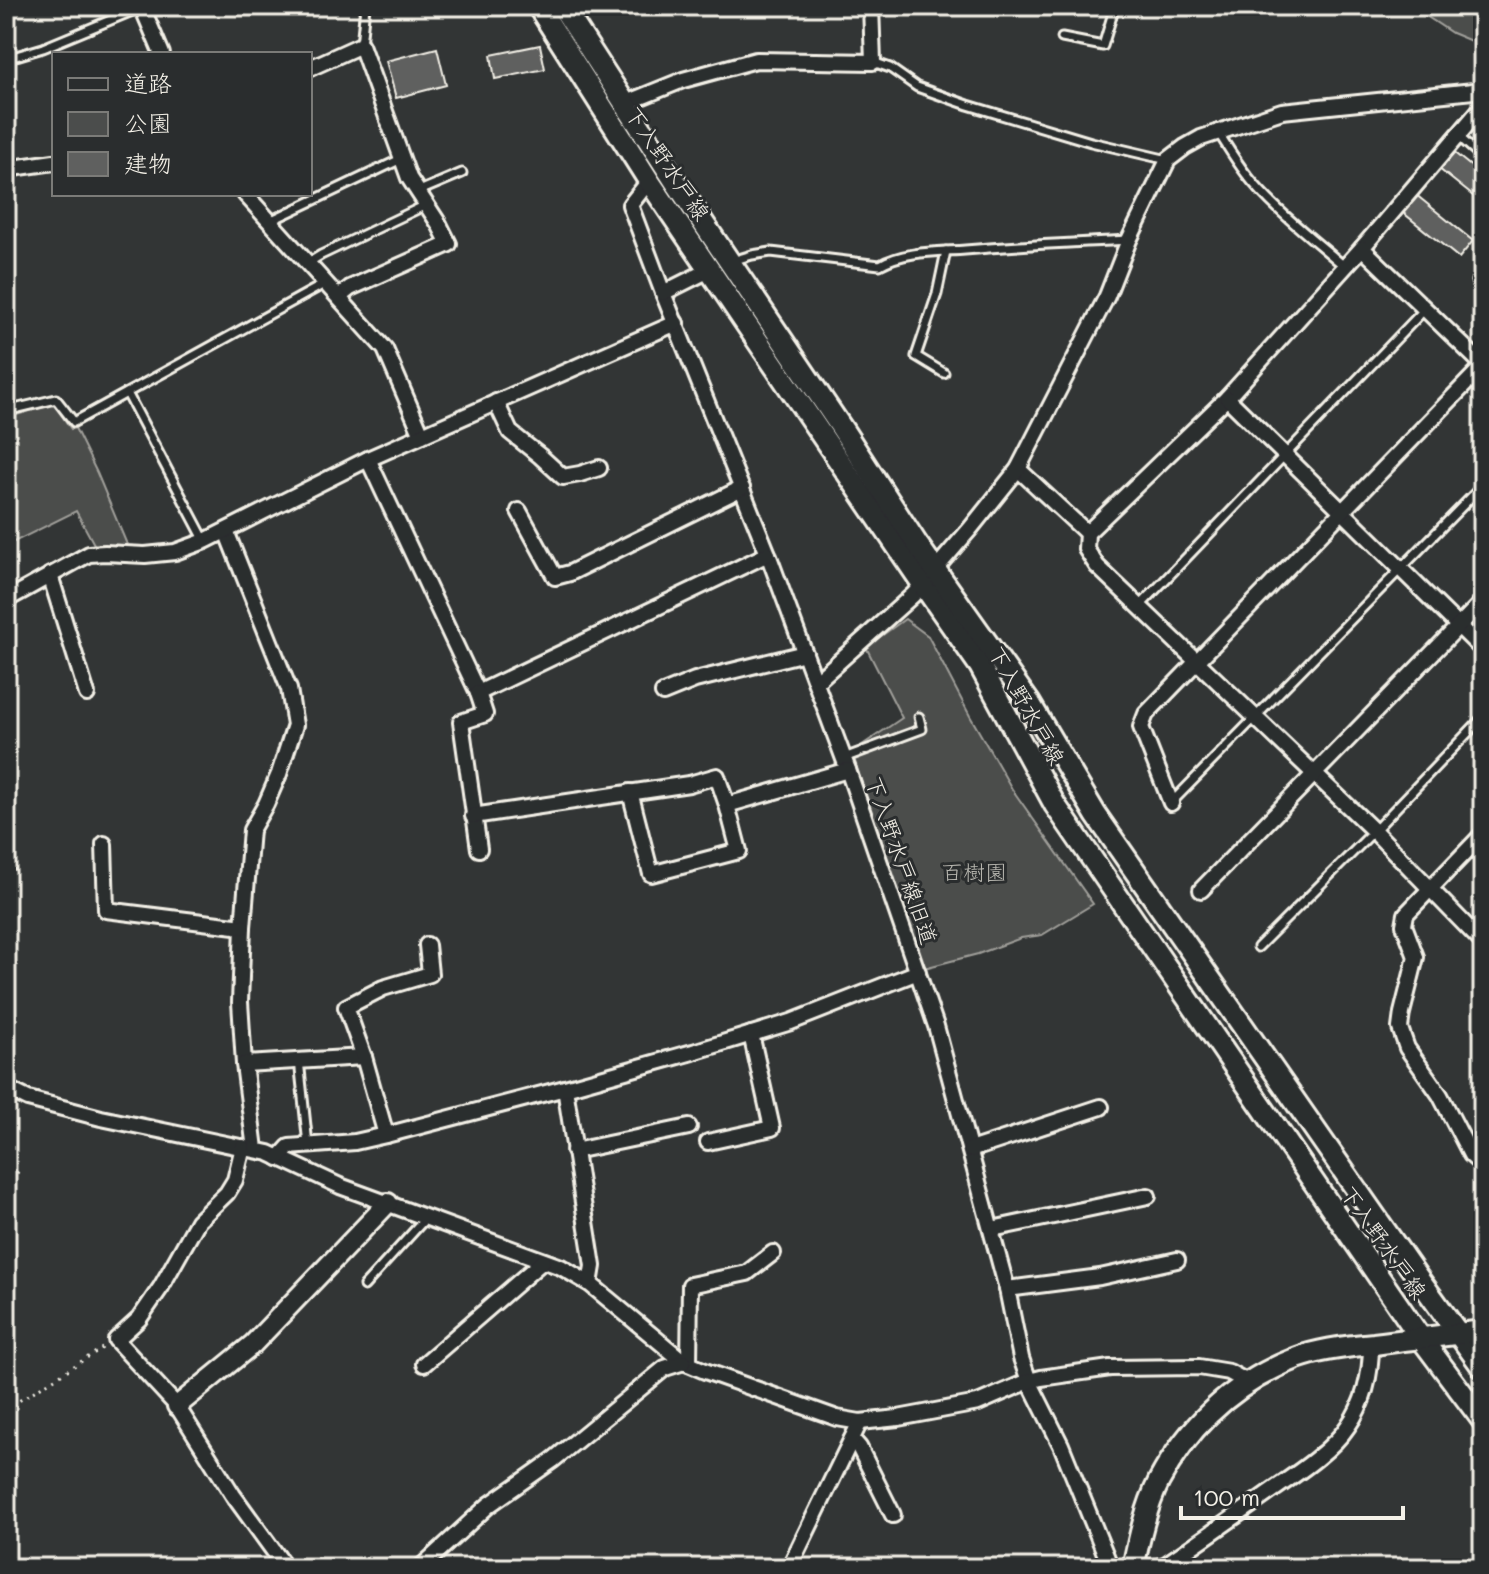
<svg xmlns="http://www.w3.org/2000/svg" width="1489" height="1574" viewBox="0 0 1489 1574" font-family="Mali,'Klee One',sans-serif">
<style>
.green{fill:#4b4d4c;stroke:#a09f9a;stroke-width:2}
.building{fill:#5f605f;stroke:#f4f1e8;stroke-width:2}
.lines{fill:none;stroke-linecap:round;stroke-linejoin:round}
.service-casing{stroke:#f4f1e8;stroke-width:13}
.minor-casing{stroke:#f4f1e8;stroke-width:20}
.tertiary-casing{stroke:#f4f1e8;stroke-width:24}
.secondary-casing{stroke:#f4f1e8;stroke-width:26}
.path{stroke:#f4f1e8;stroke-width:3;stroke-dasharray:2 6;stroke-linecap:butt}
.service{stroke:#2a2d2e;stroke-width:7}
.minor{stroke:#2a2d2e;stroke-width:14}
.tertiary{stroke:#2a2d2e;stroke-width:18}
.secondary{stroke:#2a2d2e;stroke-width:20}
.labels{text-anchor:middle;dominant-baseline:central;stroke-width:6;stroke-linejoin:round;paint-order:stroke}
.street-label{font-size:22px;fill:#f4f1e8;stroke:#2a2d2e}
.park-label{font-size:22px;fill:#b9b8b1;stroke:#2a2d2e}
</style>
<rect width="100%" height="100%" fill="#323535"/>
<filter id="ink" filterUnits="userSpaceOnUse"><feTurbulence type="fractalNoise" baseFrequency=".0125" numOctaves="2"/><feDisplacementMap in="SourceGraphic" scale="16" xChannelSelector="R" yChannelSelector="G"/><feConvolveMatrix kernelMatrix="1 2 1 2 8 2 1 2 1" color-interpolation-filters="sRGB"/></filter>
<g filter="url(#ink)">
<g class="green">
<path d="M 1411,6 L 1483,6 L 1483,46 L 1452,33 Z"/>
<path d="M 54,404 L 71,429 L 75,428 L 97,473 L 128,547 L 95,546 L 76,511 L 6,546 L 6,418 Z"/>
<path d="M 905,619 L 928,636 L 970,716 L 1012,789 L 1093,904 L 1042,935 L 1021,938 L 978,954 L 924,968 L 904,909 L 895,888 L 852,752 L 902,718 L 866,647 Z"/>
</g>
<g class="building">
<path d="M 540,45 L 545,69 L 495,79 L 491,55 Z"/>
<path d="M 437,48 L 446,85 L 396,98 L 386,61 Z"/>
<path d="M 1452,151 L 1483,176 L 1483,204 L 1438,168 Z"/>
<path d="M 1415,194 L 1473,241 L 1459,258 L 1401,211 Z"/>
</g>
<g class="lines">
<g class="service-casing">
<g id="service">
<path d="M 1062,38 L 1103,46 L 1115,6"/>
<path d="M 361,45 L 365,6"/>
<path d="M 6,59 L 43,48 L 142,7"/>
<path d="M 873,62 L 890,68 L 917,87 L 968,105 L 1091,142 L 1168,160"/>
<path d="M 1218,132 C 1227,146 1236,161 1246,174 C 1272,208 1312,238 1344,266"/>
<path d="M 1457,135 L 1483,158"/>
<path d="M 417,192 L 462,173"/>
<path d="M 270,221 L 401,159"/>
<path d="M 732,261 L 752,255 L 771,252 L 880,265 C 904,251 937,252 965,250 C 1019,245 1073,243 1127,240"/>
<path d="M 308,263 L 321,255 L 426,205"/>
<path d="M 1476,281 L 1483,273"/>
<path d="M 944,373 L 916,356 L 937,294 L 946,251"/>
<path d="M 127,393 L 205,541"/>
<path d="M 6,411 L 56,399 L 74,422 L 326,283"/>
<path d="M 1140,606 L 1425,309"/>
<path d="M 844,758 L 922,729 L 919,717"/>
<path d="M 1171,803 L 1483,485"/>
<path d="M 1258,947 L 1374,831 L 1483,717"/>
<path d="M 299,1060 L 308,1145"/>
<path d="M 364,1286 L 425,1219"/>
</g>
</g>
<g class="minor-casing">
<g id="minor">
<path d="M 144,6 L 142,7 L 162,54"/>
<path d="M 310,68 L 361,45 L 409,178 L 439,224 L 449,244 L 350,288 L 339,297"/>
<path d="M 626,103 L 683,80 L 756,60 L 873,62 L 871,6"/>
<path d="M 1483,106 L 1362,248 L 1227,398 L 1087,533 L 1086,549 L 1097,566 L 1374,831 L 1483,943"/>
<path d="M 6,169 L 54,162"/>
<path d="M 649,181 L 630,205 L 663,293 L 768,554 L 848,770 L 936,1026 L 1007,1289 L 1021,1358 L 1029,1381 L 1061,1445 L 1111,1568"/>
<path d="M 245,194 L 385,349 L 422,435"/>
<path d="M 1362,248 L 1483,365"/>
<path d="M 663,293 L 711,269"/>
<path d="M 1227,398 L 1483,650"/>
<path d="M 496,402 L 510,432 L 540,456 L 563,477 L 580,474 L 599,468"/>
<path d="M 368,459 L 478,693 L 768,554"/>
<path d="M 1018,469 L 1087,533"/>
<path d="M 519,511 L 555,577 L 570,573 L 742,488"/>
<path d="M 226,531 L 289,689 L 295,725 L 279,774 L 266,804 L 251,830 L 243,927 L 240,1002 L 244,1064 L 255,1149"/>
<path d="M 50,575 L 87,694"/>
<path d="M 6,600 L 89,554 L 105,553 L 145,555 L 175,552 L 205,541 L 368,459 L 676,323"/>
<path d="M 816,682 L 913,595 L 970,529 L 1018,469 L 1107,296 L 1129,240 L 1168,160 L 1185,147 L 1201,138 L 1282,111 L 1483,90"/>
<path d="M 478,693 L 485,714 L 461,722 L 479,849"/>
<path d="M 663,693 L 695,680 L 805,653"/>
<path d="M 630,792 L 651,874 L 739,851 L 727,805"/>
<path d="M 1171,803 L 1141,727 L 1146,714 L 1483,366"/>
<path d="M 473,816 L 689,784 L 717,776 L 727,805 L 848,770"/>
<path d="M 1483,834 L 1406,914 L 1404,925 L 1416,957 L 1402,1013 L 1400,1028 L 1407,1048 L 1440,1095 L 1471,1155 L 1483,1166"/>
<path d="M 104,844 L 106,910 L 243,927"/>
<path d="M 1201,890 L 1483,601"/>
<path d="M 244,1064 L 364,1057"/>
<path d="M 6,1088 L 28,1099 L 101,1118 L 269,1153 L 340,1186 L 561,1267 L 590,1284 L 684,1362 L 705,1371 L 837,1418 L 860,1422 L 898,1418 L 978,1403 L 1029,1381 L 1041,1378 L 1110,1368 L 1199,1367 L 1229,1372 L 1249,1383"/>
<path d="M 565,1088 L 593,1266 L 590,1284"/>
<path d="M 386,1135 L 364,1057 L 346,1007 L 383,988 L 430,974 L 427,945"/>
<path d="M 708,1142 L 772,1128 L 751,1034"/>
<path d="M 243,1147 L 235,1180 L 227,1193 L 198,1221 L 161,1287 L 139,1319 L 116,1340 L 177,1406 L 233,1495 L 286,1568"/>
<path d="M 970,1150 L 1101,1107"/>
<path d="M 574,1151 L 689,1127"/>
<path d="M 279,1158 L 289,1147 L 355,1142 L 386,1135 L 565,1088 L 693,1052 L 791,1022 L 918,972"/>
<path d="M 992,1229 L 1148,1196"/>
<path d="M 1007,1289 L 1100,1277 L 1177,1260"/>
<path d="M 424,1364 L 543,1261"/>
<path d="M 689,1364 L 690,1285 L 747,1273 L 773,1253"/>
<path d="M 852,1439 L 859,1447 L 893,1515"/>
<path d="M 420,1568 L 489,1505 L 553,1460 L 665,1368 L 684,1362"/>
<path d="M 789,1568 L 860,1422"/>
<path d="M 1154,1568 L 1165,1565 C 1199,1542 1233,1518 1267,1494 C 1293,1476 1331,1452 1348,1426 C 1365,1402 1371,1373 1371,1344"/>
</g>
</g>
<g class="tertiary-casing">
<path id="tertiary" d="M 177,1406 L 253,1344 L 388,1203"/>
</g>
<g class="secondary-casing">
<g id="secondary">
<path d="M 538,6 L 649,181 L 922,583 L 980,666 L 1055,805 L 1420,1337 L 1483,1421"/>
<path d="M 562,6 L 675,181 L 841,427 L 917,544 L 1029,702 L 1096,815 L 1416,1275 L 1483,1368"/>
<path d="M 1133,1568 C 1139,1539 1146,1507 1159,1481 C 1190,1423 1235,1382 1297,1358 C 1321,1349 1349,1346 1374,1344 C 1410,1339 1447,1335 1483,1331"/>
</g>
</g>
<g class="path">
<path d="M 6,869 L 19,869"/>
<path d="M 6,1185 L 19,1171"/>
<path d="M 6,1409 L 104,1347"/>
</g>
<use href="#service" class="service"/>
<use href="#minor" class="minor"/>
<use href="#tertiary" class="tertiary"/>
<use href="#secondary" class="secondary"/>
</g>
</g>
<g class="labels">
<g class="street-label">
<text transform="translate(668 163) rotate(56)">下入野水戸線</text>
<text transform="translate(1027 705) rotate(61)">下入野水戸線</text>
<text transform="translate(902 860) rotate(71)">下入野水戸線旧道</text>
<text transform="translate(1384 1242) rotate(55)">下入野水戸線</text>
</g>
<g class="park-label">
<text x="974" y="871">百樹園</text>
</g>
</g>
<rect width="1489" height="1574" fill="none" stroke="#2a2d2e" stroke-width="32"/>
<rect x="16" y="16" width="1457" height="1542" fill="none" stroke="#f4f1e8" stroke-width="3" filter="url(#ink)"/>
<rect x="52" y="52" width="260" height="144" fill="#2a2d2e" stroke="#7b7b78" stroke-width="2"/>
<rect x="68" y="78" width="40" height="12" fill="#2a2d2e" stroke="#7b7b78" stroke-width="2"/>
<text x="124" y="92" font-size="24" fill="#f4f1e8">道路</text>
<rect x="68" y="112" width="40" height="24" fill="#4b4d4c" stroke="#7b7b78" stroke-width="2"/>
<text x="124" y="132" font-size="24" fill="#f4f1e8">公園</text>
<rect x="68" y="152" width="40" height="24" fill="#5f605f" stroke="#7b7b78" stroke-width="2"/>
<text x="124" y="172" font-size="24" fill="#f4f1e8">建物</text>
<path d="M1181 1506v12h222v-12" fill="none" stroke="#f4f1e8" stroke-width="4"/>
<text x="1193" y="1506" font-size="24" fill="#f4f1e8" stroke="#2a2d2e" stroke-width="6" paint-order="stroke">100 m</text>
</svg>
